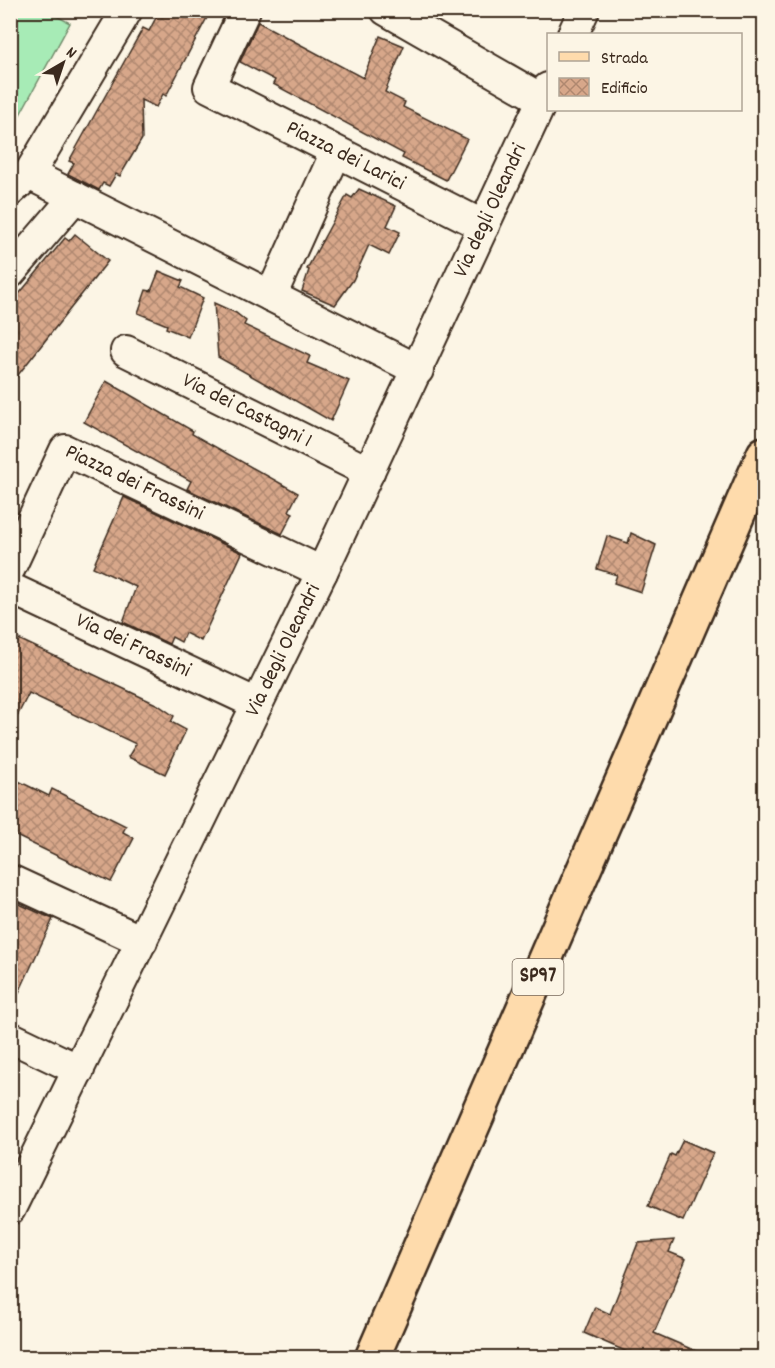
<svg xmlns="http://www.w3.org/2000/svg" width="775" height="1368" viewBox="0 0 775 1368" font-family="Dekko,sans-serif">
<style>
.park{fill:#a7ebb6;stroke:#718a6a;stroke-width:1.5}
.building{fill:url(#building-cross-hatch);stroke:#3b2a1e;stroke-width:1.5}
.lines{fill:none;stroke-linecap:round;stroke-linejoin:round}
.minor-casing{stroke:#3b2a1e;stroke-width:34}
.primary-casing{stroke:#3b2a1e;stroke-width:38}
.minor{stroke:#fcf5e5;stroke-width:30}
.primary{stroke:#fedbac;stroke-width:33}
.labels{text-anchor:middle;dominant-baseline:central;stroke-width:6;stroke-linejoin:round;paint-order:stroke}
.shield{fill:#fcf5e5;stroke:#75675a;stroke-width:1.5}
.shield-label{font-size:21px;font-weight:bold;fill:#3b2a1e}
.street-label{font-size:22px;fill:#3b2a1e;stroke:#fcf5e5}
</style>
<defs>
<pattern id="building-cross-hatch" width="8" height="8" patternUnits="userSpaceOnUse" patternTransform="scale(1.5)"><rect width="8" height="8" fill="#d7a78a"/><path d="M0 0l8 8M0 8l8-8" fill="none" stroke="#b08870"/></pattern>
</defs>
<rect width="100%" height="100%" fill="#fcf5e5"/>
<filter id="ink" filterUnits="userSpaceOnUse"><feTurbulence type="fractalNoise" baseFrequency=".0167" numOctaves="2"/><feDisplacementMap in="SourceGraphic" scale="12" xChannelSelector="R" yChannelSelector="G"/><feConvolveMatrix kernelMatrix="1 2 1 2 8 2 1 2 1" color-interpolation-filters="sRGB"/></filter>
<g filter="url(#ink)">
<path class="park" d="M 11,10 L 47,11 L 70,23 L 11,131 Z"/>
<g class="building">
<path d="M 160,10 L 211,10 L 166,96 L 163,94 L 156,107 L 141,100 L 142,139 L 120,176 L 116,174 L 109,186 L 103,183 L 99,190 L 68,174 L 74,163 L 69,161 L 143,28 L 149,31 Z"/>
<path d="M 258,22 L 363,78 L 380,36 L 404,46 L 385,92 L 405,102 L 403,107 L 467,139 L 446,180 L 402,158 L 404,154 L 273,84 L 275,80 L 240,62 Z"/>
<path d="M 359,189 L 396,206 L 387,226 L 400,232 L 389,255 L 369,245 L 353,280 L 335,305 L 302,291 L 309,270 L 307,269 L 347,195 L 352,198 Z"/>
<path d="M 75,234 L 108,261 L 10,385 L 10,305 L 65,238 L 69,241 Z"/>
<path d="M 159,271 L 183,281 L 180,287 L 203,298 L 188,337 L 166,328 L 167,325 L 138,313 L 146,290 L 151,291 Z"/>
<path d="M 214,303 L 236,313 L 246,321 L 244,325 L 310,356 L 307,363 L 349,381 L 331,421 L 218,357 Z"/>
<path d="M 106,381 L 193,431 L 192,434 L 298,493 L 289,511 L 293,513 L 282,534 L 187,489 L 191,481 L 84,422 Z"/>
<path d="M 124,497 L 242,553 L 201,641 L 185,633 L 181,642 L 172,637 L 169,644 L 123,622 L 136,587 L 93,567 Z"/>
<path d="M 631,533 L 656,545 L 641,592 L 614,583 L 617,575 L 597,569 L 607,536 L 628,543 Z"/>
<path d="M 10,635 L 158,705 L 174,716 L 171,722 L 186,730 L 165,774 L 128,757 L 136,744 L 29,693 L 10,730 Z"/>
<path d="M 10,777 L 49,796 L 52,789 L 126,826 L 123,832 L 134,838 L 111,882 L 10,833 Z"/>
<path d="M 10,900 L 53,919 L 10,1012 Z"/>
<path d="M 683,1140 L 713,1153 L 683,1221 L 648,1206 L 671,1154 L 675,1156 Z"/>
<path d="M 674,1240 L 669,1252 L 686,1259 L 654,1333 L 712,1358 L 641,1358 L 584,1333 L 595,1307 L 610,1314 L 638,1243 Z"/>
</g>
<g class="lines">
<g class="minor-casing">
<g id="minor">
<path id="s1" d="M 245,10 L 209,87 L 484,226"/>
<path d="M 386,10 L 543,100"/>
<path d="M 573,34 L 584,10"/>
<path d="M 29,174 L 418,370"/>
<path d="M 10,191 L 29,174 L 127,10"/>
<path d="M 10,273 L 75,197"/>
<path d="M 271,296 L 336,152"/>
<path id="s2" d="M 126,351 L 369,472"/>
<path id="s3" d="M 10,568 L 65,450 L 322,572"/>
<path id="s4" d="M 10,588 L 257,704"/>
<path d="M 10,880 L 142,941"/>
<path d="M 10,1037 L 79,1070"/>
<path id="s5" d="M 10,1209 L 322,572 L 548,88"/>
</g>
</g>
<g class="primary-casing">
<path id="primary" d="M 372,1358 L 764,454"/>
</g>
<use href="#minor" class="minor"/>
<use href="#primary" class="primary"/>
</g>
</g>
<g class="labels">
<rect class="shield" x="512.5" y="959" width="51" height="36" rx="4.5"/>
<g class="shield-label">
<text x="538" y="977">SP97</text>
</g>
<g class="street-label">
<text stroke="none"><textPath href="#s1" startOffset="238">Piazza dei Larici</textPath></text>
<text stroke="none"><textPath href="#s5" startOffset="1108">Via degli Oleandri</textPath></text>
<text stroke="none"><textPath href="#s2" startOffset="135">Via dei Castagni 1</textPath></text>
<text stroke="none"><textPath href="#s3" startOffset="207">Piazza dei Frassini</textPath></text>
<text stroke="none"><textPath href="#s4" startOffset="136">Via dei Frassini</textPath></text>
<text stroke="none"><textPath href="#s5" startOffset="622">Via degli Oleandri</textPath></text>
</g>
</g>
<rect width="775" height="1368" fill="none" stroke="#fcf5e5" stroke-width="36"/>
<rect x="18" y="18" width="739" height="1332" fill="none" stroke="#3b2a1e" stroke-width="2" filter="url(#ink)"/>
<rect x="547" y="33" width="195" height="78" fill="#fcf5e5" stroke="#afa495" stroke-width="1.5"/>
<rect x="559" y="52" width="30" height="9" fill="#fedbac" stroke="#afa495" stroke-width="1.5"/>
<text x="601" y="63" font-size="18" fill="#3b2a1e">Strada</text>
<rect x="559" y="78" width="30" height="18" fill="url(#building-cross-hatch)" stroke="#afa495" stroke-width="1.5"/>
<text x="601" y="93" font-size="18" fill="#3b2a1e">Edificio</text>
<g transform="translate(63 63) rotate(39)" stroke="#fcf5e5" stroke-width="4.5" paint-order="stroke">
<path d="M0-4.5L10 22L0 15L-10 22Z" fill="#3b2a1e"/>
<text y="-9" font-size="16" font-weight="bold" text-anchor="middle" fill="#3b2a1e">N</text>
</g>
</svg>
